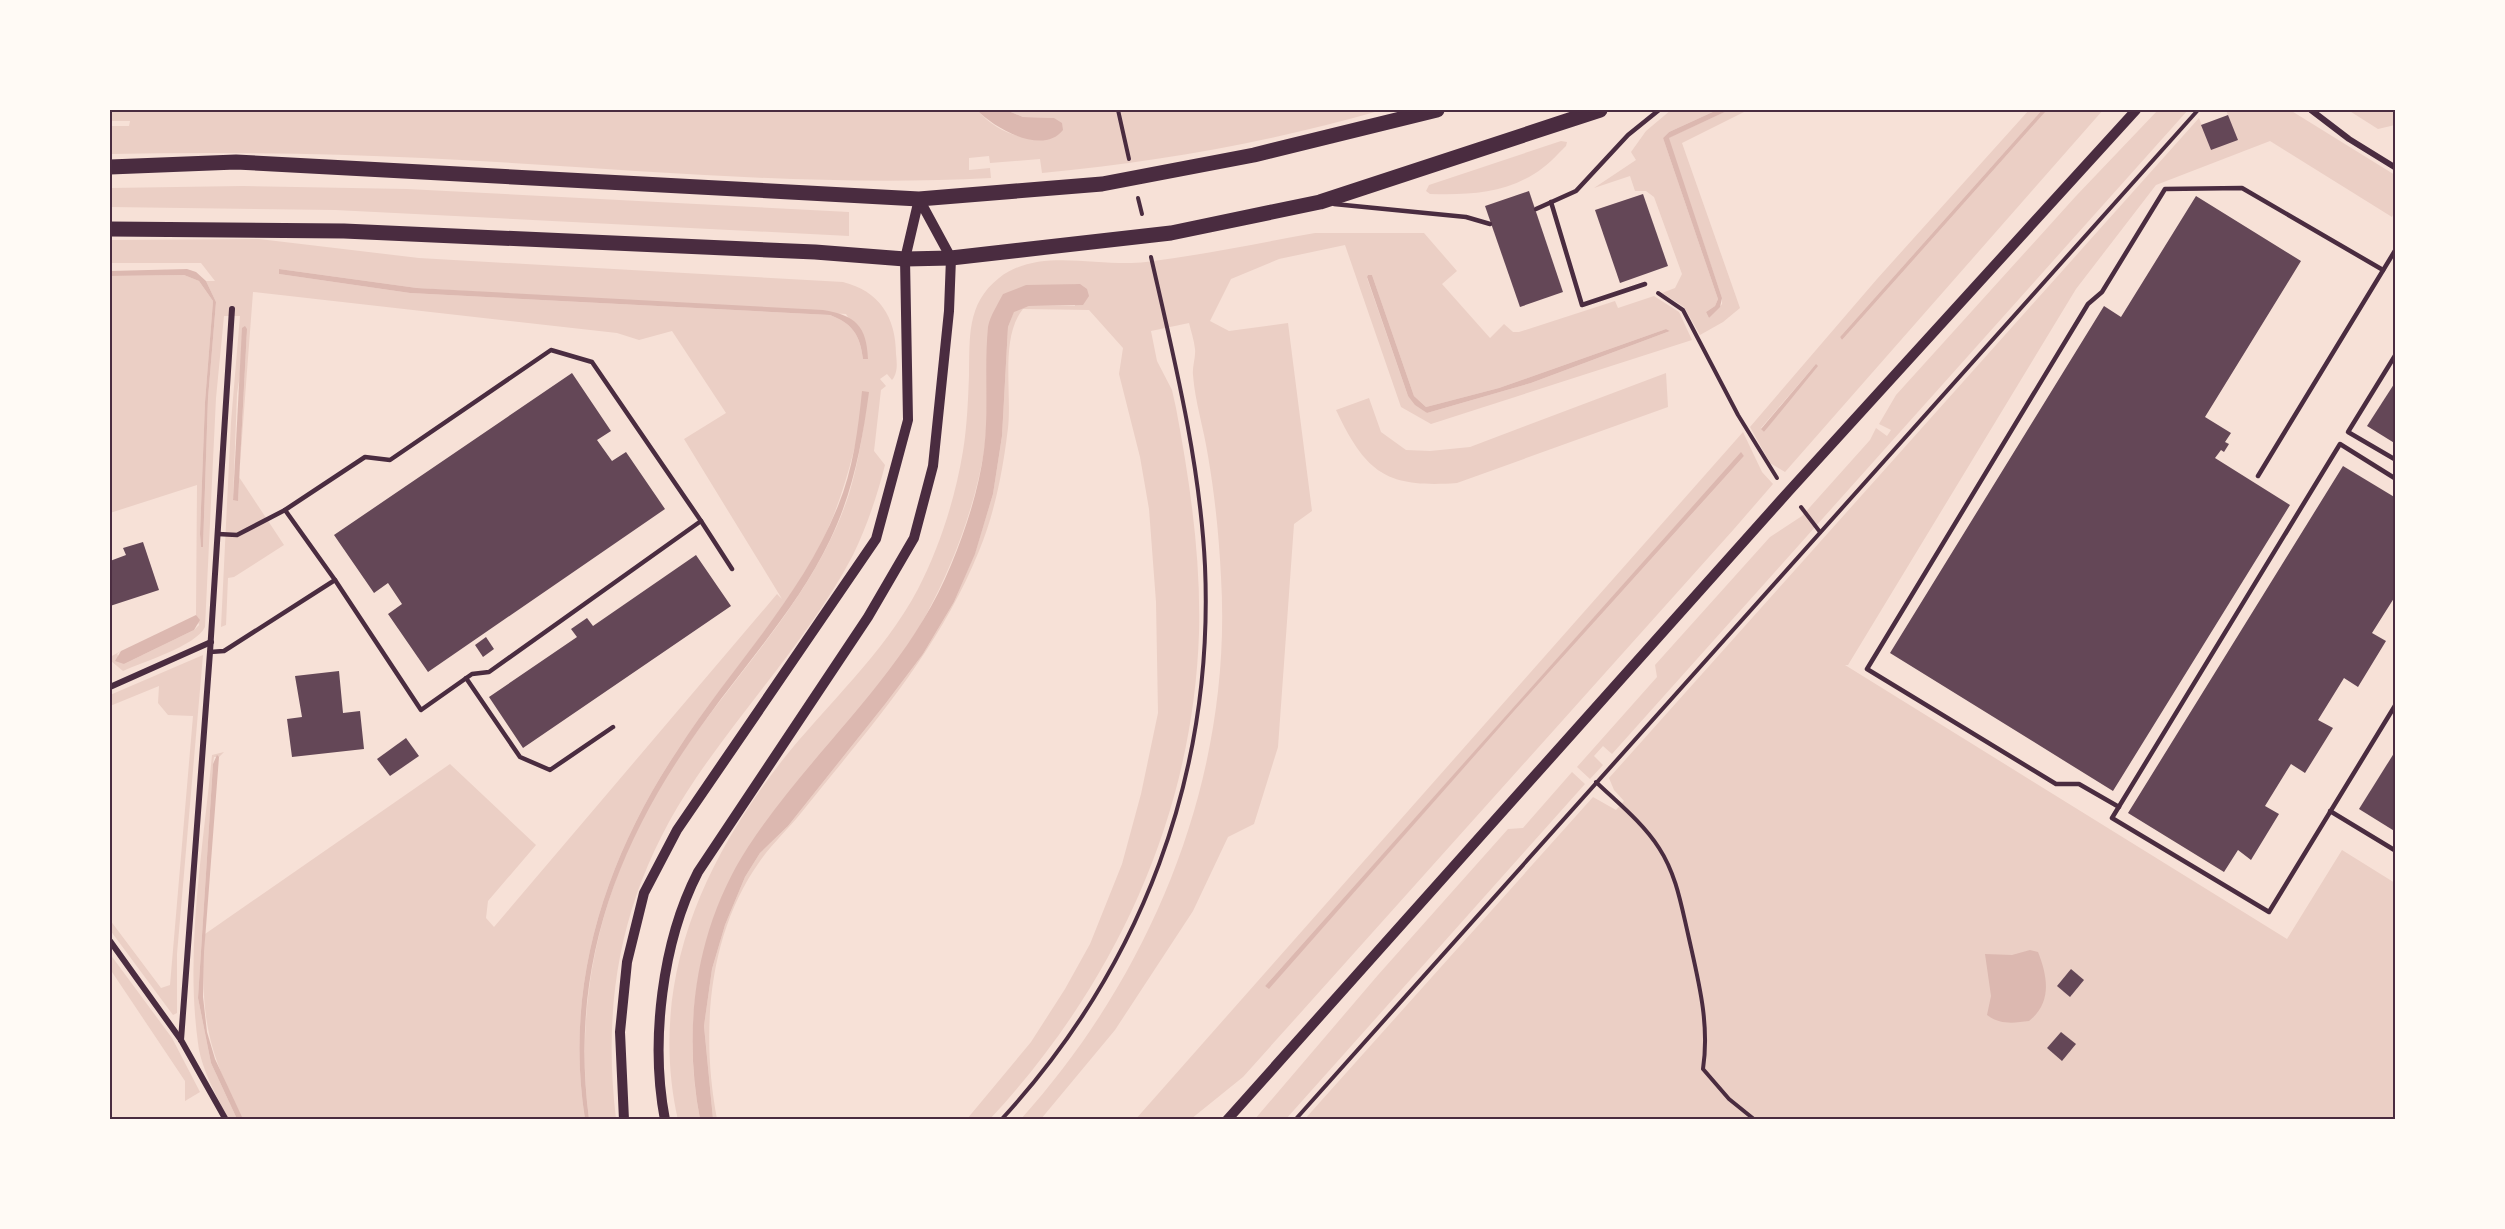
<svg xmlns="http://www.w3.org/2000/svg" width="2505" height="1229" viewBox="0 0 2505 1229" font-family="Raleway,sans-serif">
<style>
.green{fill:#ebcfc5;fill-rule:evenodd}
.water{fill:#dcb8b0}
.building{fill:#644757}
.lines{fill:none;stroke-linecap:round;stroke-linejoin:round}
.path{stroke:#4a2c40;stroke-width:4}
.service{stroke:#4a2c40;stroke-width:4.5}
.minor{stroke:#4a2c40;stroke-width:6}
.tertiary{stroke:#4a2c40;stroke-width:10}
.primary{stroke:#4a2c40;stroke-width:15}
.neatline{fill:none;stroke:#4a2c40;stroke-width:2}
</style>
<rect width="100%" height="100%" fill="#f7e1d7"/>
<g class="green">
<path d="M 176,110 L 977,110 C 996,131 1018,140 1046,138 L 1054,118 L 1023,117 L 1006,110 L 1382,110 C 1271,142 1157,162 1042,173 L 1040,159 L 990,163 L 989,156 L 969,158 L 969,170 L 990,168 L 991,178 C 801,188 612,167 423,158 C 319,153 214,152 110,154 L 110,126 L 129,126 L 130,121 L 110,121 L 110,112 Z"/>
<path d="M 1671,110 L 1717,110 L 1669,132 L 1663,138 L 1718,299 L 1715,306 L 1706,312 L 1709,318 L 1722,304 L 1722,298 L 1668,138 L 1729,110 L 1748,110 L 1682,143 L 1740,308 L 1723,322 L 1700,335 L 1684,307 L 1662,293 L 1675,288 L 1682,274 L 1654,197 L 1646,191 L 1635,191 L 1630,176 L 1594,188 L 1636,160 L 1631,152 L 1646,131 Z"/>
<path d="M 2029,110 L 2042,110 L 1840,337 L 1842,340 L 2047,110 L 2103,110 L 1785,472 L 1770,463 L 1750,427 L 1877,279 ZM 1816,364 L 1764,432 L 1761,428 Z"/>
<path d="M 2158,110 L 2188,110 L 1612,754 L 1603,746 L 1594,756 L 1603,765 L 1590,779 L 1577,767 L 1657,677 L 1655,665 L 1770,537 L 1802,516 L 1870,440 L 1876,428 L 1887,436 L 1891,430 L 1879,424 L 1896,395 L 2076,196 Z"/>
<path d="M 2226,110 L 2290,110 L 2395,175 L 2395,211 L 2392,217 L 2270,141 L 2156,185 L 2076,289 L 1848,665 L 1845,665 L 2287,939 L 2342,850 L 2395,883 L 2395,1119 L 1304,1120 L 1593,797 L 1616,810 L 1624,801 L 1614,790 L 1609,778 L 2199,118 L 2211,150 L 2237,139 Z"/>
<path d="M 2348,110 L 2394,110 L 2395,125 L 2378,129 Z"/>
<path d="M 1561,141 L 1567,142 L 1566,146 C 1556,156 1546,167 1534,174 C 1502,194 1466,195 1430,194 L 1426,191 L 1429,185 Z"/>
<path d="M 243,186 L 407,189 L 849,212 L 849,236 L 335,210 L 110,207 L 110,188 Z"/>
<path d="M 1315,233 L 1424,233 L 1457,271 L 1442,284 L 1490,338 L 1504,324 L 1513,332 L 1519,332 L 1615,301 L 1618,308 L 1654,296 L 1679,312 L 1692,340 L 1431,424 L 1401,407 L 1345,245 L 1279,259 L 1231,279 L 1210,321 L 1229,331 L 1288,323 L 1312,511 L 1294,524 L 1278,747 L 1254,824 L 1228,837 L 1193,911 L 1115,1030 L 1041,1119 L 1021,1119 C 1153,972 1233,777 1221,577 C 1219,537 1215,496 1208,456 C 1204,429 1195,402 1193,375 C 1192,367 1196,357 1195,349 C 1194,340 1191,331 1189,323 L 1151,331 L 1157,361 L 1172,390 L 1176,408 C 1190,482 1201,558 1199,633 C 1193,817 1114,986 990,1119 L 967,1119 L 1031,1042 L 1065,989 L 1090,944 L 1122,864 L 1141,794 L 1158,713 L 1156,602 L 1149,509 L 1140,457 L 1119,374 L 1123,348 L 1089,310 L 1023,309 C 1000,337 1012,392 1008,428 C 1003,470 995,512 979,551 C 937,654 869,728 801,813 C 788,829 772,844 760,861 C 707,935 701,1034 717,1119 L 713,1119 L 704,1026 L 712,969 L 725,925 L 745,877 L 760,853 L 788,826 L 886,703 L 923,654 L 954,602 L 975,553 L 993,494 L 1002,436 L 1008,327 L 1014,311 L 1029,306 L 1075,306 L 1076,284 L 1003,294 C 998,327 991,360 988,393 C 986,413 987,433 984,452 C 974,509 953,565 926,615 C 905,654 876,688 848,722 C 818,758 785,794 759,832 C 700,918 680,1018 700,1119 L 678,1120 C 648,986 700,866 781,762 C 827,704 883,655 918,589 C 940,546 955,499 963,451 C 967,427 968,401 969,376 C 970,338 966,304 999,278 C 1039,246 1099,268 1146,262 C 1203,255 1259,243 1315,233 ZM 1368,275 L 1372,275 L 1414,396 L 1426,407 L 1499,388 L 1666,329 L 1670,331 L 1531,383 L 1427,413 L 1408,396 L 1367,278 Z"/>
<path d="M 259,239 L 419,258 L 843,282 C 879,291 896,317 896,354 C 897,363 898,373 892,380 L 887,374 L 880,379 L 886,386 L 881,390 L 874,451 L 885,465 C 877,496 867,526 853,555 C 811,635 747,703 696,778 C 624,884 601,993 616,1119 L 589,1119 C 572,989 607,861 682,753 C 739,669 817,593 849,494 C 859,461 864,427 868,392 C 855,445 845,498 819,547 C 780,620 722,681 677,751 C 604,861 564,987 585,1119 L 243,1119 C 206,1048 200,1014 205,934 L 450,764 L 536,845 L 488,901 L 486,918 L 494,927 L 777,594 L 782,599 L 684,439 L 726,413 L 672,331 L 639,340 L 617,333 L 253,292 L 239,477 L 284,545 L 234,577 L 228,578 L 226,625 L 221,627 L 231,422 L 240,316 L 224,316 L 216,398 L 205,627 C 196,646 142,662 123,671 L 111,661 L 110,657 L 121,651 L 117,654 L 124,664 L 194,630 L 199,625 L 196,615 L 197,485 L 110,513 L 110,276 L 184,275 L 199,281 L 213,301 L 205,402 L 200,534 L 201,547 L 203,547 L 208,398 L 216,302 L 206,281 L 215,281 L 201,263 L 110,263 L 110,240 ZM 279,269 L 417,288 L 846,314 L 867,349 L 867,359 L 863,359 C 860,335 853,324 830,315 L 410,293 L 279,274 ZM 247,329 L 238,500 L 233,499 L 237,394 Z"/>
<path d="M 1666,373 L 1668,407 L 1457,483 C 1386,488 1366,473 1336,410 L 1369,398 L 1381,432 L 1406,450 L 1430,451 L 1470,447 Z"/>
<path d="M 1743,432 L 1762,472 L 1773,484 L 1734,529 L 1243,1077 L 1191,1119 L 1135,1120 ZM 1741,453 L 1744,456 L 1515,710 L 1269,988 L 1265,986 Z"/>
<path d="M 203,655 L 177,954 L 177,1013 L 173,1015 L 110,930 L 110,920 L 161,988 L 170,985 L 193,716 L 168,715 L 158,703 L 159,686 L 110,706 L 110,695 Z"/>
<path d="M 224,752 L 219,757 L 214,757 L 213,764 L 198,998 L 211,1063 L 237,1119 L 228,1119 C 217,1096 201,1069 198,1043 C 185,949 203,850 212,755 Z"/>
<path d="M 1572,772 L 1585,784 L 1286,1119 L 1255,1119 L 1378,975 L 1508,829 L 1523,828 Z"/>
<path d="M 110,954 L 172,1038 L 200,1092 L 185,1101 L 185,1081 L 110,969 Z"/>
</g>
<g class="water">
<path d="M 977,110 L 1006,110 L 1023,117 L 1054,118 L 1062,123 L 1063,130 C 1043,156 994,128 977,110 Z"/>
<path d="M 1717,110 L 1729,110 L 1669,138 L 1722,298 L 1720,307 L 1709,318 L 1706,312 L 1715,306 L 1718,299 L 1663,138 L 1669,132 Z"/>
<path d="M 2042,110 L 2047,110 L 1842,340 L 1840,337 Z"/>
<path d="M 187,269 L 196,272 L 206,281 L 216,302 L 208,398 L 203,547 L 201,547 L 200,534 L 205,402 L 213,301 L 199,281 L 184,275 L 110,276 L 110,271 Z"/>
<path d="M 279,269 L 417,288 L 823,310 C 855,315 867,326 868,359 L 863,359 C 860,335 853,324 830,315 L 410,293 L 279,274 Z"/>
<path d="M 1368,275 L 1372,275 L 1414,396 L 1426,407 L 1499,388 L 1666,329 L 1670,331 L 1531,383 L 1427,413 L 1415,405 L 1408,396 L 1367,277 Z"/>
<path d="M 1080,284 L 1087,289 L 1089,296 L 1083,305 L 1029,306 L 1014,312 L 1008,327 L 1002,436 L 993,494 L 975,554 L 954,602 L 923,654 L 886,703 L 788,826 L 760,853 L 745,877 L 725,925 L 712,969 L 704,1026 L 713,1119 L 700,1119 C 682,1026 696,927 748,847 C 812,749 906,675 951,565 C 966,529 979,489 984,450 C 989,409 984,368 988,327 C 990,316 998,304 1003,294 L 1026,285 Z"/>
<path d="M 245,326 L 247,329 L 238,501 L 233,500 L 242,328 Z"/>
<path d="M 1816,364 L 1818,366 L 1764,432 L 1761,429 Z"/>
<path d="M 862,391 L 869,392 C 862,444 853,492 830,540 C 799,605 749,660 707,718 C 617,840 569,967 589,1119 L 585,1119 C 564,987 604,861 677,751 C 730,668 801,598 838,506 C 853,470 858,430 862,391 Z"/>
<path d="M 1741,452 L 1744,456 L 1515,710 L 1269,989 L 1265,986 Z"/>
<path d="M 196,615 L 200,620 L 194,630 L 124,664 L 115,661 L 121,651 Z"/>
<path d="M 217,755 L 219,757 L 204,953 L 203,997 L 207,1032 L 215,1059 L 243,1119 L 237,1119 L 211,1063 L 198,998 L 213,764 Z"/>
<path d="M 2030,950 L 2038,952 C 2048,977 2052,1003 2029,1021 C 2014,1023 2000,1025 1987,1015 L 1991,996 L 1985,954 L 2012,955 Z"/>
</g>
<g class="building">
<path d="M 2228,115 L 2238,140 L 2211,150 L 2201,125 Z"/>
<path d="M 1529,191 L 1563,292 L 1520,307 L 1485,206 Z"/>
<path d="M 1643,194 L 1668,266 L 1620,283 L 1595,210 Z"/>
<path d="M 2196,196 L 2301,261 L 2205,417 L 2231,433 L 2225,442 L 2229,444 L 2224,452 L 2221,450 L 2215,458 L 2290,505 L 2113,791 L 1890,653 L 2104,306 L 2121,317 Z"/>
<path d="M 572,373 L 611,431 L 597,440 L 612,461 L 626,452 L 665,509 L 428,672 L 388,614 L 402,604 L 388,583 L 374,593 L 334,535 Z"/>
<path d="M 2396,381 L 2396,444 L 2367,426 Z"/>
<path d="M 2343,466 L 2396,498 L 2396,595 L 2372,633 L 2386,641 L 2358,687 L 2344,678 L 2318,720 L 2333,728 L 2305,773 L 2291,764 L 2265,806 L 2279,814 L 2251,860 L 2238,850 L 2224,872 L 2128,813 Z"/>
<path d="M 143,542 L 159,590 L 110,606 L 110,561 L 126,555 L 123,548 Z"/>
<path d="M 696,555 L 731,606 L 523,748 L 489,697 L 577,637 L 571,629 L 587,618 L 593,626 Z"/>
<path d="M 486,637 L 494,649 L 483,657 L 475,645 Z"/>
<path d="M 339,671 L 343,713 L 360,711 L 364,749 L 292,757 L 287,719 L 302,717 L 295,676 Z"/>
<path d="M 406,738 L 419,756 L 390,776 L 377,759 Z"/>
<path d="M 2396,750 L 2396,832 L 2359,809 Z"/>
<path d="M 2071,969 L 2084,980 L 2070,997 L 2057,986 Z"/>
<path d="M 2061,1032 L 2076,1044 L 2062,1061 L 2047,1048 Z"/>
</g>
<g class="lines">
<g class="path">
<path d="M 1118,110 L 1129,159"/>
<path d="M 1138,198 L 1142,214"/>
<path d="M 1658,293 L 1683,310 L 1738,415 L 1777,478"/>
<path d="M 1801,507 L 1820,532"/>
<path d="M 1596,782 C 1618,803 1643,823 1659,848 C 1676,874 1681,904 1688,934 C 1698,979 1710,1023 1703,1069 L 1729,1099 L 1755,1120"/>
<path d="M 1001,1120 C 1142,967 1214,774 1205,566 C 1200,462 1174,358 1151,257"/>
<path d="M 1295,1120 L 2198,110"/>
</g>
<g class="service">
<path d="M 1551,202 L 1582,305 L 1645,284"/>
<path d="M 1334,204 L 1466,217 L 1490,224"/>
<path d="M 1536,209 L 1576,191 L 1628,135 L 1659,110"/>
<path d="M 2396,354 L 2348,432 L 2396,460"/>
<path d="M 2258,476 L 2396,249"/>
<path d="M 2396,479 L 2340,444 L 2112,818 L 2269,912 L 2396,704"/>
<path d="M 285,510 L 365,457 L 390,460 L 551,350 L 592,362 L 701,521"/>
<path d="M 335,580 L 421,710 L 472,674 L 489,672 L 701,521 L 732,569"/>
<path d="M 210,652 L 224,651 L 335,580 L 285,510 L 237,535 L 218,534"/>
<path d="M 466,678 L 520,757 L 550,770 L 613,727"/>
<path d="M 2119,807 L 2079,784 L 2056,784 L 1867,669 L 2088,304 L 2102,292 L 2165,189 L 2242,188 L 2383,270"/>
<path d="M 2330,811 L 2396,851"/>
</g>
<g class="minor">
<path d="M 2311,110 L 2349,139 L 2396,168"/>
<path d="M 110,687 L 211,642"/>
<path d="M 110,941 L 181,1040 L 226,1120"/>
<path d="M 181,1040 L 210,652 L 232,309"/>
</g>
<g class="tertiary">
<path d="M 624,1120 L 620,1032 L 627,962 L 644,893 L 677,830 L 876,539 L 908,420 L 905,259 L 919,199"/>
<path d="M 665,1120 C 650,1042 662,942 698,872 L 868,617 L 914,538 L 933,466 L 949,311 L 951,258 L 919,199"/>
<path d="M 1227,1120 L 1789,491 L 2136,110"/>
</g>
<g class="primary">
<path d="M 110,167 L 236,162 L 919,199 L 1102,184 L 1254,155 L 1437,110"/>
<path d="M 110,229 L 344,231 L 815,252 L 905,259 L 951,258 L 1171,233 L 1320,202 L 1600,110"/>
</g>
</g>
<rect width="2505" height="1229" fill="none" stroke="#fffaf5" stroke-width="222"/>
<rect x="111" y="111" width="2283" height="1007" class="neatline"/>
</svg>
